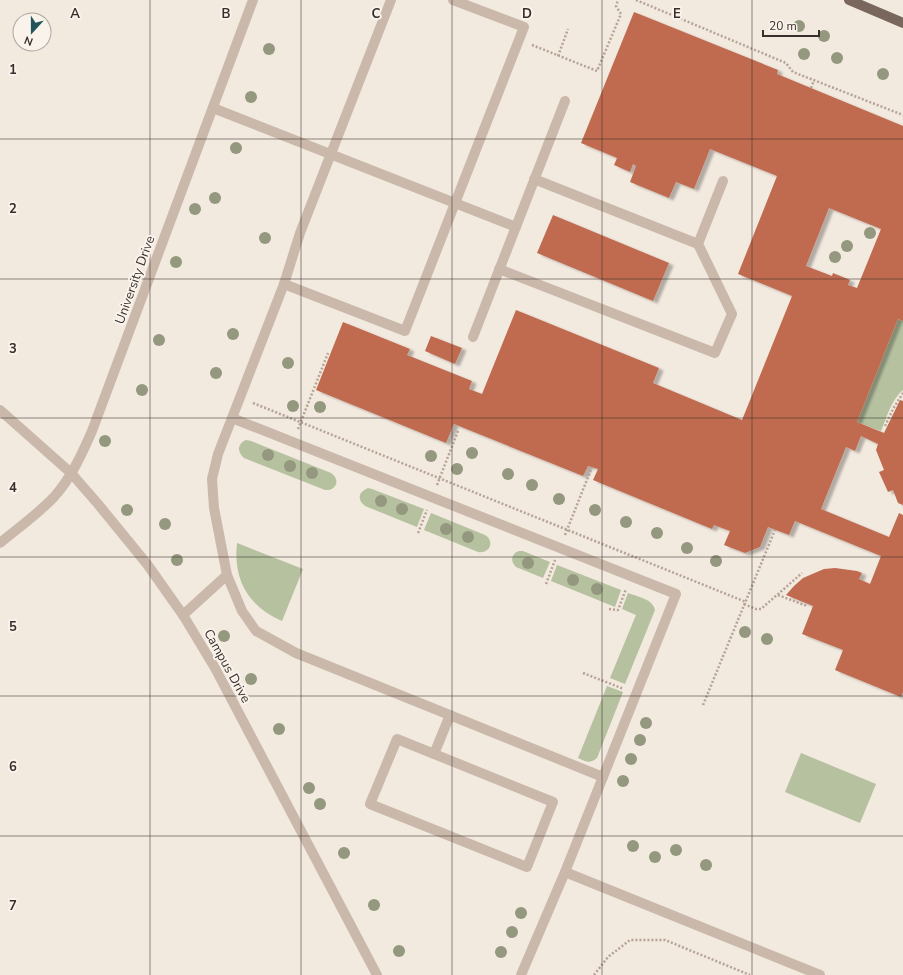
<svg xmlns="http://www.w3.org/2000/svg" width="903" height="975" viewBox="0 0 903 975" font-family="'Nunito Sans',sans-serif">
<style>
.green{fill:#b5c19f}
.building{fill:#c06b4f;fill-rule:evenodd;filter:url(#shadow)}
.lines{fill:none;stroke-linecap:round;stroke-linejoin:round}
.path{stroke:#b6a395;stroke-width:2.5;stroke-dasharray:2 2;stroke-linecap:butt}
.minor{stroke:#cab9ab;stroke-width:10}
.major{stroke:#79665c;stroke-width:10}
.tree{fill:#94987e}
.grid{fill:none;stroke:#382f2a;stroke-width:1;stroke-opacity:0.55}
.labels{text-anchor:middle;dominant-baseline:central;stroke-width:4;stroke-linejoin:round;paint-order:stroke}
.street-label{font-size:13px;fill:#382f2a;stroke:#f9f3ec}
.grid-label{font-size:13px;text-anchor:middle;font-weight:bold;fill:#382f2a;stroke:#f9f3ec;stroke-width:4;stroke-linejoin:round;paint-order:stroke}
</style>
<defs>
<filter id="shadow"><feDropShadow dx="4.5" dy="2.5" stdDeviation="1" flood-color="#0004"/></filter>
</defs>
<rect width="100%" height="100%" fill="#f2e9df"/>
<g class="green">
<path d="M 898,319 L 903,321 L 903,390 C 891,400 887,417 881,431 L 857,422 Z"/>
<path d="M 246,440 L 251,441 L 331,473 C 341,480 336,491 325,490 L 244,458 C 237,452 237,444 246,440 Z"/>
<path d="M 368,488 L 372,489 L 424,509 L 417,527 L 365,506 C 357,500 358,492 368,488 Z"/>
<path d="M 431,513 L 485,535 C 495,541 490,554 478,552 L 424,530 Z"/>
<path d="M 237,543 L 303,569 L 282,621 C 248,606 233,580 237,543 Z"/>
<path d="M 519,551 L 523,551 L 550,562 L 543,578 L 516,567 C 510,561 511,554 519,551 Z"/>
<path d="M 557,565 L 621,590 L 615,607 L 551,581 Z"/>
<path d="M 628,593 C 638,597 653,599 655,610 L 625,684 L 610,678 L 636,615 L 622,609 Z"/>
<path d="M 607,686 L 623,692 L 597,758 C 589,764 587,762 578,758 Z"/>
<path d="M 801,753 L 876,784 L 860,823 L 785,792 Z"/>
</g>
<g class="building">
<path d="M 634,12 L 778,70 L 777,74 L 903,126 L 903,321 L 898,319 L 857,422 L 884,433 L 900,400 L 903,401 L 903,505 L 898,503 L 893,490 L 888,492 L 879,472 L 884,470 L 876,450 L 878,444 L 861,436 L 855,451 L 846,447 L 821,509 L 889,537 L 899,513 L 903,515 L 903,692 L 901,697 L 835,670 L 843,650 L 802,634 L 813,606 L 786,595 L 794,586 L 803,578 L 824,569 L 835,568 L 857,571 L 862,573 L 859,579 L 870,584 L 881,556 L 795,521 L 789,535 L 768,527 L 760,547 L 745,553 L 724,545 L 730,531 L 714,525 L 712,529 L 593,480 L 598,469 L 588,466 L 583,476 L 454,424 L 446,443 L 316,390 L 343,322 L 410,349 L 407,355 L 472,381 L 469,389 L 482,394 L 516,310 L 659,368 L 653,383 L 742,420 L 792,296 L 738,274 L 777,176 L 710,149 L 694,189 L 676,182 L 669,198 L 630,182 L 636,166 L 633,164 L 630,172 L 614,165 L 617,158 L 581,143 ZM 829,208 L 881,229 L 857,288 L 848,285 L 850,280 L 833,273 L 832,276 L 806,266 Z"/>
<path d="M 553,215 L 669,263 L 653,301 L 537,253 Z"/>
<path d="M 431,336 L 462,348 L 455,364 L 425,351 Z"/>
</g>
<g class="lines">
<g class="path">
<path d="M 636,0 L 786,63 L 793,72 L 903,115"/>
<path d="M 532,45 L 597,71 L 621,14 L 616,6 L 618,0"/>
<path d="M 558,56 L 568,29"/>
<path d="M 811,88 L 814,80"/>
<path d="M 253,403 L 746,602"/>
<path d="M 885,426 L 893,409 L 903,393"/>
<path d="M 298,429 L 328,353"/>
<path d="M 437,485 L 458,431"/>
<path d="M 418,533 L 427,510"/>
<path d="M 565,535 L 592,467"/>
<path d="M 546,584 L 555,560"/>
<path d="M 778,595 L 807,606"/>
<path d="M 744,604 L 756,609 L 761,609 L 802,573"/>
<path d="M 609,609 L 618,610 L 626,589"/>
<path d="M 583,673 L 624,689"/>
<path d="M 703,705 L 775,530"/>
<path d="M 594,975 L 608,957 L 630,940 L 665,940 L 750,975"/>
</g>
<g class="minor">
<path d="M 391,0 L 300,233 L 284,284 L 218,454 L 212,479 L 214,508 L 227,575 L 242,611 L 256,631 L 296,653 L 603,777"/>
<path d="M 213,108 L 516,227"/>
<path d="M 534,179 L 698,244 L 723,181"/>
<path d="M 499,269 L 715,353 L 732,314 L 698,244"/>
<path d="M 284,284 L 405,331 L 524,27 L 453,0"/>
<path d="M 473,337 L 565,101"/>
<path d="M 0,410 L 71,473 L 98,504 L 147,564 L 183,615 L 215,668 L 377,975"/>
<path d="M 232,418 L 676,594 L 565,872 L 521,975"/>
<path d="M 0,543 C 18,528 38,514 54,497 C 71,478 82,454 92,431 L 253,0"/>
<path d="M 183,615 L 227,575"/>
<path d="M 397,739 L 553,802 L 527,867 L 370,804 Z"/>
<path d="M 434,754 L 450,715"/>
<path d="M 565,872 L 820,975"/>
</g>
<path class="major" d="M 849,0 L 903,23"/>
</g>
<g class="tree">
<circle cx="799" cy="26" r="6"/>
<circle cx="824" cy="36" r="6"/>
<circle cx="269" cy="49" r="6"/>
<circle cx="804" cy="54" r="6"/>
<circle cx="837" cy="58" r="6"/>
<circle cx="883" cy="74" r="6"/>
<circle cx="251" cy="97" r="6"/>
<circle cx="236" cy="148" r="6"/>
<circle cx="215" cy="198" r="6"/>
<circle cx="195" cy="209" r="6"/>
<circle cx="870" cy="233" r="6"/>
<circle cx="265" cy="238" r="6"/>
<circle cx="847" cy="246" r="6"/>
<circle cx="835" cy="257" r="6"/>
<circle cx="176" cy="262" r="6"/>
<circle cx="233" cy="334" r="6"/>
<circle cx="159" cy="340" r="6"/>
<circle cx="288" cy="363" r="6"/>
<circle cx="216" cy="373" r="6"/>
<circle cx="142" cy="390" r="6"/>
<circle cx="293" cy="406" r="6"/>
<circle cx="320" cy="407" r="6"/>
<circle cx="105" cy="441" r="6"/>
<circle cx="472" cy="453" r="6"/>
<circle cx="268" cy="455" r="6"/>
<circle cx="431" cy="456" r="6"/>
<circle cx="290" cy="466" r="6"/>
<circle cx="457" cy="469" r="6"/>
<circle cx="312" cy="473" r="6"/>
<circle cx="508" cy="474" r="6"/>
<circle cx="532" cy="485" r="6"/>
<circle cx="559" cy="499" r="6"/>
<circle cx="381" cy="501" r="6"/>
<circle cx="402" cy="509" r="6"/>
<circle cx="127" cy="510" r="6"/>
<circle cx="595" cy="510" r="6"/>
<circle cx="626" cy="522" r="6"/>
<circle cx="165" cy="524" r="6"/>
<circle cx="446" cy="529" r="6"/>
<circle cx="657" cy="533" r="6"/>
<circle cx="468" cy="537" r="6"/>
<circle cx="687" cy="548" r="6"/>
<circle cx="177" cy="560" r="6"/>
<circle cx="716" cy="561" r="6"/>
<circle cx="528" cy="563" r="6"/>
<circle cx="573" cy="580" r="6"/>
<circle cx="597" cy="589" r="6"/>
<circle cx="745" cy="632" r="6"/>
<circle cx="224" cy="636" r="6"/>
<circle cx="767" cy="639" r="6"/>
<circle cx="251" cy="679" r="6"/>
<circle cx="646" cy="723" r="6"/>
<circle cx="279" cy="729" r="6"/>
<circle cx="640" cy="740" r="6"/>
<circle cx="631" cy="759" r="6"/>
<circle cx="623" cy="781" r="6"/>
<circle cx="309" cy="788" r="6"/>
<circle cx="320" cy="804" r="6"/>
<circle cx="633" cy="846" r="6"/>
<circle cx="676" cy="850" r="6"/>
<circle cx="344" cy="853" r="6"/>
<circle cx="655" cy="857" r="6"/>
<circle cx="706" cy="865" r="6"/>
<circle cx="374" cy="905" r="6"/>
<circle cx="521" cy="913" r="6"/>
<circle cx="512" cy="932" r="6"/>
<circle cx="399" cy="951" r="6"/>
<circle cx="501" cy="952" r="6"/>
</g>
<path class="grid" d="M 150,0 L 150,975M 301,0 L 301,975M 452,0 L 452,975M 602,0 L 602,975M 752,0 L 752,975M 0,139 L 903,139M 0,279 L 903,279M 0,418 L 903,418M 0,557 L 903,557M 0,696 L 903,696M 0,836 L 903,836"/>
<g class="labels">
<g class="street-label">
<text transform="translate(135 280) rotate(-70)">University Drive</text>
<text transform="translate(227 666) rotate(61)">Campus Drive</text>
</g>
</g>
<g class="grid-label">
<text x="75" y="18">A</text>
<text x="226" y="18">B</text>
<text x="376" y="18">C</text>
<text x="527" y="18">D</text>
<text x="677" y="18">E</text>
<text x="13" y="74">1</text>
<text x="13" y="213">2</text>
<text x="13" y="353">3</text>
<text x="13" y="492">4</text>
<text x="13" y="631">5</text>
<text x="13" y="771">6</text>
<text x="13" y="910">7</text>
</g>
<g transform="translate(32 32) rotate(201)"><circle r="19" fill="#f9f3ec" stroke="#aca59e"/>
<path d="M0-3L7 15L0 10L-7 15Z" fill="#215458"/>
<text y="-6" font-size="11" font-weight="bold" text-anchor="middle" fill="#382f2a">N</text>
</g>
<path d="M763 30v6h56v-6" fill="none" stroke="#382f2a" stroke-width="2"/>
<text x="769" y="30" font-size="12" fill="#382f2a" stroke="#f9f3ec" stroke-width="3" paint-order="stroke">20 m</text>
</svg>
